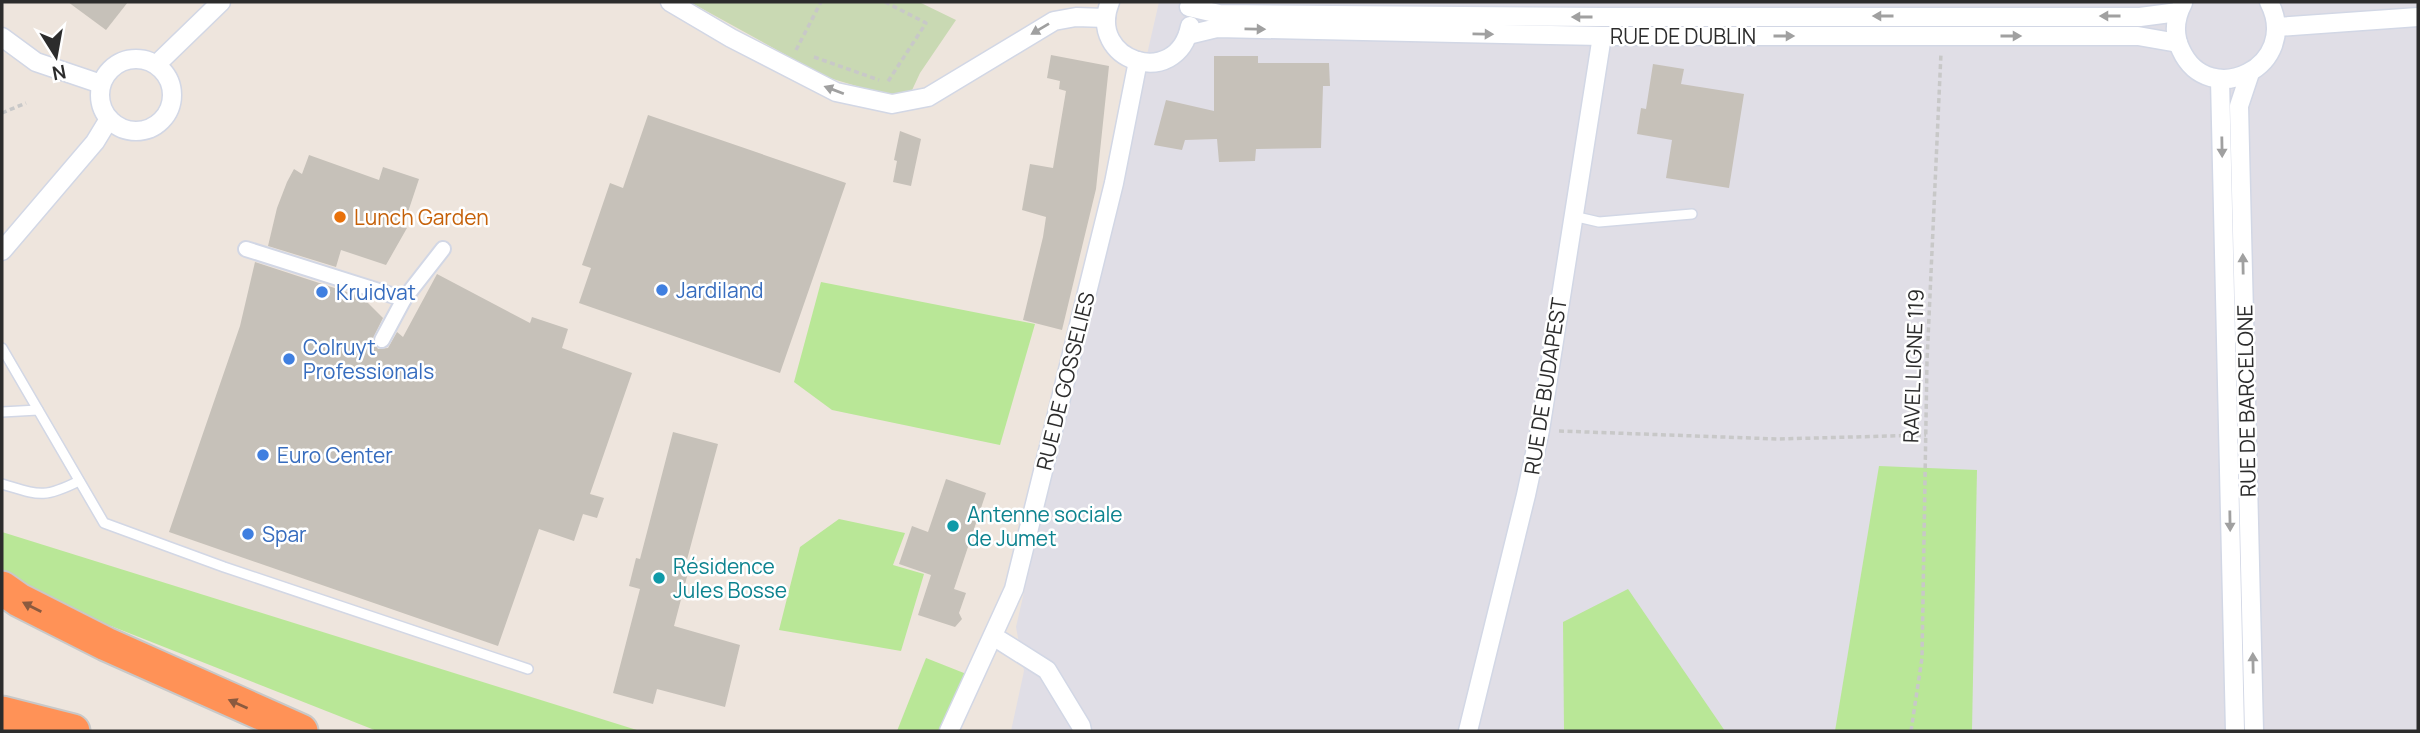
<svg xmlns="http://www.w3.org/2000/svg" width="2420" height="733" viewBox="0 0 2420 733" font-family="Manrope,sans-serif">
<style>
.industrial{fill:#e0dee6}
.green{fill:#b9e797}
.cemetery{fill:#c9d9b3}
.building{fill:#c6c1b9}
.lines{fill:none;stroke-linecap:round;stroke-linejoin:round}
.service-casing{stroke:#d2d7e5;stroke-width:12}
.pedestrian-casing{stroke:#d2d7e5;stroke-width:18}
.minor-casing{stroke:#d2d7e5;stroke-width:21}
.motorway-casing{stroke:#c8c8c8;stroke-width:37}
.path{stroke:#c8c8c8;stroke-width:3.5;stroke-dasharray:5 3.5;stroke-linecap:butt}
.service{stroke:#fff;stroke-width:9}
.pedestrian{stroke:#fff;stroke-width:14}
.minor{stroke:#fff;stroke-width:18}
.motorway{stroke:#ff9257;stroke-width:33}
.tram{stroke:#9fa5b7;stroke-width:2}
.oneway{fill:#a0a0a0}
.oneway2{fill:#8b5a3f}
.food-dot{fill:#e8710a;stroke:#fff;stroke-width:2.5}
.shop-dot{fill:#3f7fe0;stroke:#fff;stroke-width:2.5}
.culture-dot{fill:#0f9aa8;stroke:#fff;stroke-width:2.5}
.labels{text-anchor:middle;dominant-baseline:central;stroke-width:5;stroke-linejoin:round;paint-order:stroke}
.street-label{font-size:21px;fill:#2c2c2c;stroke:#fff}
.food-label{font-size:21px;fill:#c56008;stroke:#fff;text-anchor:start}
.shop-label{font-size:21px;fill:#366cbe;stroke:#fff;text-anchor:start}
.culture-label{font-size:21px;fill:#0d838f;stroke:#fff;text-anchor:start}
</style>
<rect width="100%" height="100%" fill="#eee5dd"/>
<path class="industrial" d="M 1159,2 L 2418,2 L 2418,731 L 1011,731 L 1024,671 L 1016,627 Z"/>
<g class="green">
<path d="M 821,282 L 1035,324 L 1000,445 L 832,410 L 794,382 Z"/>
<path d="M 1879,466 L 1977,470 L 1972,731 L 1835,731 Z"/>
<path d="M 839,519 L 905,533 L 893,565 L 924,574 L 901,651 L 779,630 L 800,547 Z"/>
<path d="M 2,532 L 640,731 L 377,731 L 2,583 Z"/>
<path d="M 1628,589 L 1725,731 L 1564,731 L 1563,622 Z"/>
<path d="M 926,658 L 974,677 L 953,731 L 897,731 Z"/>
</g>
<path class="cemetery" d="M 690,2 L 919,2 L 956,20 L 920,73 L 907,101 L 826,77 Z"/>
<g class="building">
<path d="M 68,2 L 128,2 L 106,30 Z"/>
<path d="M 1051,55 L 1109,66 L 1096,189 L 1062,330 L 1023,320 L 1043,237 L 1046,217 L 1022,210 L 1030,164 L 1053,168 L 1066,91 L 1059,89 L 1060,81 L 1047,78 Z"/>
<path d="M 1214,56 L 1258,56 L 1258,63 L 1329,63 L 1330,86 L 1323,86 L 1321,148 L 1256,149 L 1255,161 L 1219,162 L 1217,139 L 1185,140 L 1182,150 L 1154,145 L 1166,100 L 1214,111 Z"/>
<path d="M 1653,64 L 1684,69 L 1681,84 L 1744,94 L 1729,188 L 1666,178 L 1672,140 L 1637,134 L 1641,108 L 1646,109 Z"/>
<path d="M 648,115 L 846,183 L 780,373 L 579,303 L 591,268 L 582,265 L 610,183 L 623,188 Z"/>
<path d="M 900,131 L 921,139 L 911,186 L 893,182 L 897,161 L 894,160 Z"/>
<path d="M 309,155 L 379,180 L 383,167 L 419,179 L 403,227 L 407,228 L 386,265 L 341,250 L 336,267 L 268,246 L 277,208 L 287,182 L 294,169 L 302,174 Z"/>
<path d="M 255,262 L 362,297 L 383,318 L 372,340 L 378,349 L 388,348 L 397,332 L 403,337 L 437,274 L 530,323 L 532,317 L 568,329 L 562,348 L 632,373 L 590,494 L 604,498 L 597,518 L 583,514 L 574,541 L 539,529 L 498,646 L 169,532 L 240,326 Z"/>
<path d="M 673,432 L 718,444 L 685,567 L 689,569 L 674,626 L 740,645 L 725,707 L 657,689 L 653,704 L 613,693 L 640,589 L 629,586 L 636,558 L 640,559 Z"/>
<path d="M 946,479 L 986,493 L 954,589 L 966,593 L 959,613 L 962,619 L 955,627 L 918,615 L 931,575 L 899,564 L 912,526 L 928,532 Z"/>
</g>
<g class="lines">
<g class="service-casing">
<g id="service">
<path d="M 1573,216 L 1599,222 L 1692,214"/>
<path d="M 2,348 L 104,523 L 224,567 L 528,669"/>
<path d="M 2,412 L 38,410"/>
<path d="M 2,484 C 39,495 43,499 79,481"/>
</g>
</g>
<g class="pedestrian-casing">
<g id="pedestrian">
<path d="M 246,249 L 404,299 L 443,249"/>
<path d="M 382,340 L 404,299"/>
</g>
</g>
<g class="minor-casing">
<g id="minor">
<path d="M 670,2 L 731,38 L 836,92 L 892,104 L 928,97 L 1054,21 L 1076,17 L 1106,18"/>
<path d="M 1110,2 C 1086,61 1177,91 1190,26"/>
<path d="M 2183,3 C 2175,18 2173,34 2181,50 C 2209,111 2302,66 2269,2"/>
<path d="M 1189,7 L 1219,14 L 1601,17 L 2140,17 L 2178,12"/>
<path d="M 2277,27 L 2418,17"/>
<path d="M 1188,35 L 1217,28 L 1602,36 L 2138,36 L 2178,43"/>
<path d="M 2,37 L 36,62 L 101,84"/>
<circle cx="136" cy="95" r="36"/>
<path d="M 157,64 L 221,2"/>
<path d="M 2250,73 L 2239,106 L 2254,731"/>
<path d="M 2220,79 L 2235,731"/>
<path d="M 2,251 L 95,142 L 109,119"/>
<path d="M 993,636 L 1047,670 L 1081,726 L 1082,731"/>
<path d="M 949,731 L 1014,589 L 1114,183 L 1138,61"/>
<path d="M 1468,731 L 1526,495 L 1540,430 L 1602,36"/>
</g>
</g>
<g class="motorway-casing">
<g id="motorway">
<path d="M 2,588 L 19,600 L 106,644 L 301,731"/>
<path d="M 2,713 L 73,731"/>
</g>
</g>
<g class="path">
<path d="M 885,2 L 926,23 L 887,83"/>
<path d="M 796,50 L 821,2"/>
<path d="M 814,57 L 879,80"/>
<path d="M 2,113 L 26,103"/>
<path d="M 1559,431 L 1778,439 L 1926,435"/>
<path d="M 1911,731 L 1922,658 L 1927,361 L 1941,53"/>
</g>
<use href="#service" class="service"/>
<use href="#pedestrian" class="pedestrian"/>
<use href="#minor" class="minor"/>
<use href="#motorway" class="motorway"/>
<path class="tram" d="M 2,728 L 3,731"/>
</g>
<defs><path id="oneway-solid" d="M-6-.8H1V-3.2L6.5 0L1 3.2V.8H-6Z" transform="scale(1.75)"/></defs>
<g class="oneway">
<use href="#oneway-solid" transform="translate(1883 16) rotate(180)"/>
<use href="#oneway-solid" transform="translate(2110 16) rotate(-180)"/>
<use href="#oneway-solid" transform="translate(1582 17) rotate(-180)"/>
<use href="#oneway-solid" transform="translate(1040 29) rotate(149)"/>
<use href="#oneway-solid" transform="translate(1255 29) rotate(1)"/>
<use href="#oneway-solid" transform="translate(1483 34) rotate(1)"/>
<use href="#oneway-solid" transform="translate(1784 36)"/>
<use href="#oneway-solid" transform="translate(2011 36)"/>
<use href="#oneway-solid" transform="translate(834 90) rotate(-159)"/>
<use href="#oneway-solid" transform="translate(2222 147) rotate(89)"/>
<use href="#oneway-solid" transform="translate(2243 264) rotate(-91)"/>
<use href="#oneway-solid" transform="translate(2230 521) rotate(89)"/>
<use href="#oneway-solid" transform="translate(2253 663) rotate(-91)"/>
</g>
<g class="oneway2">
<use href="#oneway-solid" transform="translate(32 607) rotate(-153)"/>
<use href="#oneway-solid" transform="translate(238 704) rotate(-156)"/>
</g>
<circle class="food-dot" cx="340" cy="217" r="7"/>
<g class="shop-dot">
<circle cx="662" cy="290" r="7"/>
<circle cx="322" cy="292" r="7"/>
<circle cx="289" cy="359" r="7"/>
<circle cx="263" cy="455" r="7"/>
<circle cx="248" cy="534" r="7"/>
</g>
<g class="culture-dot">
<circle cx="953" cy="526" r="7"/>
<circle cx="659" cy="578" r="7"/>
</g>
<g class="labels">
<g class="street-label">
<text x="1683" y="36">RUE DE DUBLIN</text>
<text transform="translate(1913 366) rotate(-88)">RAVEL LIGNE 119</text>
<text transform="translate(1065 381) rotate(-76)">RUE DE GOSSELIES</text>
<text transform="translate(1545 386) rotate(-81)">RUE DE BUDAPEST</text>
<text transform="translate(2246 401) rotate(-91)">RUE DE BARCELONE</text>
</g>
<g class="food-label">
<text x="354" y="217">Lunch Garden</text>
</g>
<g class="shop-label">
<text x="676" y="290">Jardiland</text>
<text x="336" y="292">Kruidvat</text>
<text x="303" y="347">Colruyt<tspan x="303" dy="24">Professionals</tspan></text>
<text x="277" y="455">Euro Center</text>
<text x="262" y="534">Spar</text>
</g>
<g class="culture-label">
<text x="967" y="514">Antenne sociale<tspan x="967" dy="24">de Jumet</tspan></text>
<text x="673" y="566">Résidence<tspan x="673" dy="24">Jules Bosse</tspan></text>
</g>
</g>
<rect width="2420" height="733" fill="none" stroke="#2c2c2c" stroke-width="7"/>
<g transform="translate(56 56) rotate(169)" stroke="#ffffff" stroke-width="5" paint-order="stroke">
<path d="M0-5L12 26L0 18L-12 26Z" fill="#2c2c2c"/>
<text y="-10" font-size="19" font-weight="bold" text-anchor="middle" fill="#2c2c2c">N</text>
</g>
</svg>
